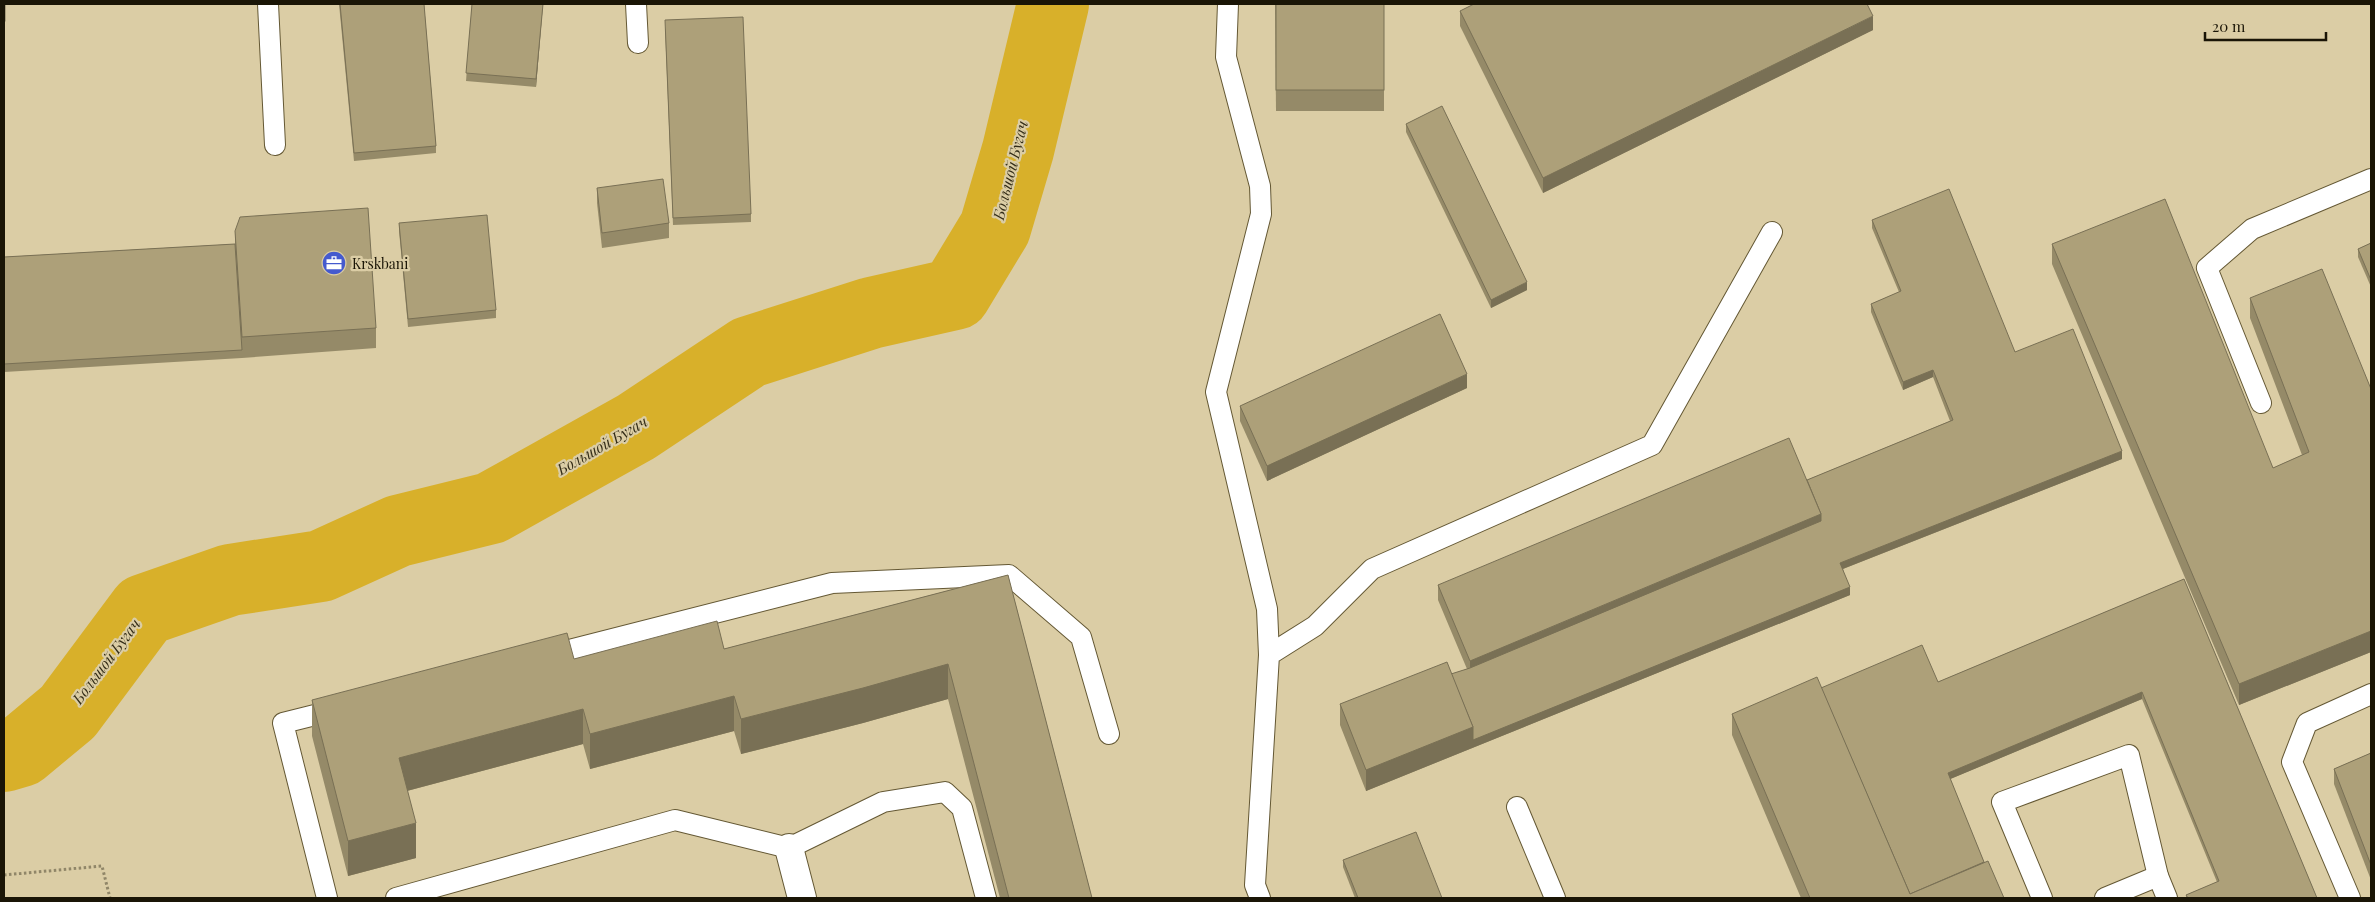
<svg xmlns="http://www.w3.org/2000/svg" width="2375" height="902" viewBox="0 0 2375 902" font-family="'Playfair Display',serif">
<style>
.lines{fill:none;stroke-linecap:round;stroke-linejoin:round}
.river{stroke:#d8b02a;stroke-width:72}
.service-casing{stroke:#645834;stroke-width:22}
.minor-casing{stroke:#645834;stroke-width:30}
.path{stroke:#908668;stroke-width:3;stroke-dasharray:2.5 2.5;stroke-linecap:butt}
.service{stroke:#fff;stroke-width:20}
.minor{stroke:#fff;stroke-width:28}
.wall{fill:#958a68}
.shaded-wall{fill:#797055}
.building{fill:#ada079;stroke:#797055}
.labels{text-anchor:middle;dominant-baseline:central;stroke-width:4.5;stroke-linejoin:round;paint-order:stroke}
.poi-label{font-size:14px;fill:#1a1506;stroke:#dbcda5;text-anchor:start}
.water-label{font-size:15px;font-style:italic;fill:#332c17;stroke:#dbcda5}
</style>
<rect width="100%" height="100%" fill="#dbcda5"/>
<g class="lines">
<path class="river" d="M 4,756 L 21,751 L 68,712 L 144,610 L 230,580 L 321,566 L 398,531 L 491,508 L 636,427 L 749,352 L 871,313 L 955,294 L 995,228 L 1018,150 L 1053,4"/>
<g class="service-casing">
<g id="service">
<path d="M 268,4 L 275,145"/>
<path d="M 636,4 L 638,43"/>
<path d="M 1228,4 L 1226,57 L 1260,186 L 1261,214 L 1216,392 L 1267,609 L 1269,655"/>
<path d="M 2261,403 L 2207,268 L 2252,229 L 2371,179"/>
<path d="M 546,656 L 832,583 L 1009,575 L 1081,637 L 1109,734"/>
<path d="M 1517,807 L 1555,898"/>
<path d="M 327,898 L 283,723 L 339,709"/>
<path d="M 396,898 L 675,820 L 789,848 L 883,802 L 945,792 L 962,808 L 986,898"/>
<path d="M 1260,898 L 1255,885 L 1269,655 L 1315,626 L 1372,569 L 1652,445 L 1772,232"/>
<path d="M 2042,898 L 2002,802 L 2129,755 L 2158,876 L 2167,898"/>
<path d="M 2105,898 L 2158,876"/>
<path d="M 2350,898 L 2292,762 L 2307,723 L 2371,694"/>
</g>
</g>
<g class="minor-casing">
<path id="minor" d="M 789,848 L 802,898"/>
</g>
<path class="path" d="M 4,875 L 102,866 L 110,898"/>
<use href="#service" class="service"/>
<use href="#minor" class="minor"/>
</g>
<g class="wall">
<rect x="4" y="4" width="1" height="25"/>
<path d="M 339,4 L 424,4 L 436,146 L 436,153 L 354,161 Z"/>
<path d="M 472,4 L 543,4 L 536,87 L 466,81 Z"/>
<path d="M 1275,4 L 1384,4 L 1384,111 L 1276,111 Z"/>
<path d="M 1460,11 L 1873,30 L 1543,193 L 1460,26 Z"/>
<path d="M 665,28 L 751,214 L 751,222 L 673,225 Z"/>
<path d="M 1406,124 L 1527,290 L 1491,308 L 1406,132 Z"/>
<path d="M 597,188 L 669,223 L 669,238 L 602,248 L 597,203 Z"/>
<path d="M 1872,220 L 2015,352 L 2122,459 L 1843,569 L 1850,595 L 1366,791 L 1340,725 L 1340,704 L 1451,674 L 1467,669 L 1438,600 L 1438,585 L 1807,480 L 1950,421 L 1933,377 L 1903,390 L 1871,312 L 1871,304 L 1899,292 L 1872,228 Z"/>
<path d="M 399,223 L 496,310 L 496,318 L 408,327 L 399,231 Z"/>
<path d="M 235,231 L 376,328 L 376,348 L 242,358 L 4,372 L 4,257 L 235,244 Z"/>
<path d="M 2371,243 L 2371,287 L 2358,257 L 2358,249 Z"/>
<path d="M 2052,244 L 2273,468 L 2302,455 L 2250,318 L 2250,298 L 2371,389 L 2371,652 L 2239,705 L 2052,264 Z"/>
<path d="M 1467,388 L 1267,481 L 1240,421 L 1240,406 Z"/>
<path d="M 1008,575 L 1092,898 L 1000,898 L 948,699 L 863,723 L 741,754 L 734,731 L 590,769 L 583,744 L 407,791 L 416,858 L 348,876 L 312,736 L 312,700 L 574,659 L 724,649 Z"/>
<path d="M 2184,579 L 2317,898 L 2186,898 L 2186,895 L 2217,882 L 2142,699 L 1950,779 L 1984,862 L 2004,898 L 1801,898 L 1732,735 L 1732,714 L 1821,688 L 1938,682 Z"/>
<path d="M 2371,753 L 2371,880 L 2334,784 L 2334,769 Z"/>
<path d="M 1343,860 L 1442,898 L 1355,898 L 1343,867 Z"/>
</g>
<g class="shaded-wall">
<path d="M 543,4 L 536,87 L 536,79 Z"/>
<path d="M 1873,16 L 1873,30 L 1543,193 L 1543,178 Z"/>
<path d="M 1527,282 L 1527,290 L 1491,308 L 1491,300 Z"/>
<path d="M 1933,370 L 1933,377 L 1903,390 L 1903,382 Z"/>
<path d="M 1467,374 L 1467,388 L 1267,481 L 1267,466 Z"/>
<path d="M 2122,451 L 2122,459 L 1840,570 L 1840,563 Z"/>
<path d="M 1821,514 L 1821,529 L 1470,676 L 1470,661 Z"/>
<path d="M 1850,587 L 1850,595 L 1366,791 L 1366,770 L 1473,727 Z"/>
<path d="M 2371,631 L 2371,652 L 2239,705 L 2239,684 Z"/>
<path d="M 948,664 L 948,699 L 863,723 L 741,754 L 741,719 Z"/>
<path d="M 2142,692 L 2142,699 L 1948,780 L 1948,773 Z"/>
<path d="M 734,696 L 734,731 L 590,769 L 590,734 Z"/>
<path d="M 583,709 L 583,744 L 399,793 L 399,758 Z"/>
<path d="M 416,823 L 416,858 L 348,876 L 348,841 Z"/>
</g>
<g class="building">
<rect x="4" y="4" width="1" height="17"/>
<path d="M 340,4 L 424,4 L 436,146 L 354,153 Z"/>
<path d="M 472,4 L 543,4 L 536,79 L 466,73 Z"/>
<rect x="1276" y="4" width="108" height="86"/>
<path d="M 1474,4 L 1867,4 L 1873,16 L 1543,178 L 1460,11 Z"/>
<path d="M 743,17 L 751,214 L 673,218 L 665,20 Z"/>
<path d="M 1442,106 L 1527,282 L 1491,300 L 1406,124 Z"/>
<path d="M 663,179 L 669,223 L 602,233 L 597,188 Z"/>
<path d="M 1949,189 L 2015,352 L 2073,329 L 2122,451 L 1840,563 L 1850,587 L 1473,740 L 1473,727 L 1451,674 L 1470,668 L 1821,521 L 1821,514 L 1807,480 L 1953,420 L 1933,370 L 1903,382 L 1871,304 L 1901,291 L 1872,220 Z"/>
<path d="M 2165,199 L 2273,468 L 2309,452 L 2250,298 L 2322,269 L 2371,389 L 2371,631 L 2239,684 L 2052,244 Z"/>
<path d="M 368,208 L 376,328 L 242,337 L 235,231 L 240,217 Z"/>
<path d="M 487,215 L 496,310 L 408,319 L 399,223 Z"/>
<path d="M 2371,243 L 2371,280 L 2358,249 Z"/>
<path d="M 235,244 L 242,350 L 4,364 L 4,257 Z"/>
<path d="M 1440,314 L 1467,374 L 1267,466 L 1240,406 Z"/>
<path d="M 1789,438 L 1821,514 L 1470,661 L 1438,585 Z"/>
<path d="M 1008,575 L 1092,898 L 1009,898 L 948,664 L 863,688 L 741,719 L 734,696 L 590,734 L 583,709 L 399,758 L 416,823 L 348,841 L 312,700 L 567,633 L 574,659 L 717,621 L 724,649 Z"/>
<path d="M 2184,579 L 2317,898 L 2188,898 L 2186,895 L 2219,881 L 2142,692 L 1948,773 L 1984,862 L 1910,894 L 1821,688 L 1922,645 L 1938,682 Z"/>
<path d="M 1447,662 L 1473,727 L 1366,770 L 1340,704 Z"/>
<path d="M 1817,677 L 1910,894 L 1988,861 L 2004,898 L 1810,898 L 1732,714 Z"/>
<path d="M 2371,753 L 2371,865 L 2334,769 Z"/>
<path d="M 1416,832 L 1442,898 L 1358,898 L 1343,860 Z"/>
</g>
<defs>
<g id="office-disc" transform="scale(1.25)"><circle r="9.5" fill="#455ace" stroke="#dbcda5"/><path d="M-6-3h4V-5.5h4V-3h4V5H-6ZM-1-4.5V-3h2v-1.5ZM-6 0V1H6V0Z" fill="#fff"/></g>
</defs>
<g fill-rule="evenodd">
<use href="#office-disc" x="334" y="263"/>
</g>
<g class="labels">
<g class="poi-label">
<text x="352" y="263">Krskbani</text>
</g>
<g class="water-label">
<text transform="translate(1010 170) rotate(-76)">Большой Бугач</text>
<text transform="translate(602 445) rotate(-30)">Большой Бугач</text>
<text transform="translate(106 661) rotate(-53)">Большой Бугач</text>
</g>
</g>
<rect width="2375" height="902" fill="none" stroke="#1a1506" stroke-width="10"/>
<path d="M2205 32v8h121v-8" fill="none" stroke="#1a1506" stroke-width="2.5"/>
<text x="2212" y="32" font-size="15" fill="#1a1506" stroke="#dbcda5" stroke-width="4" paint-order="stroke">20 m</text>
</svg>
